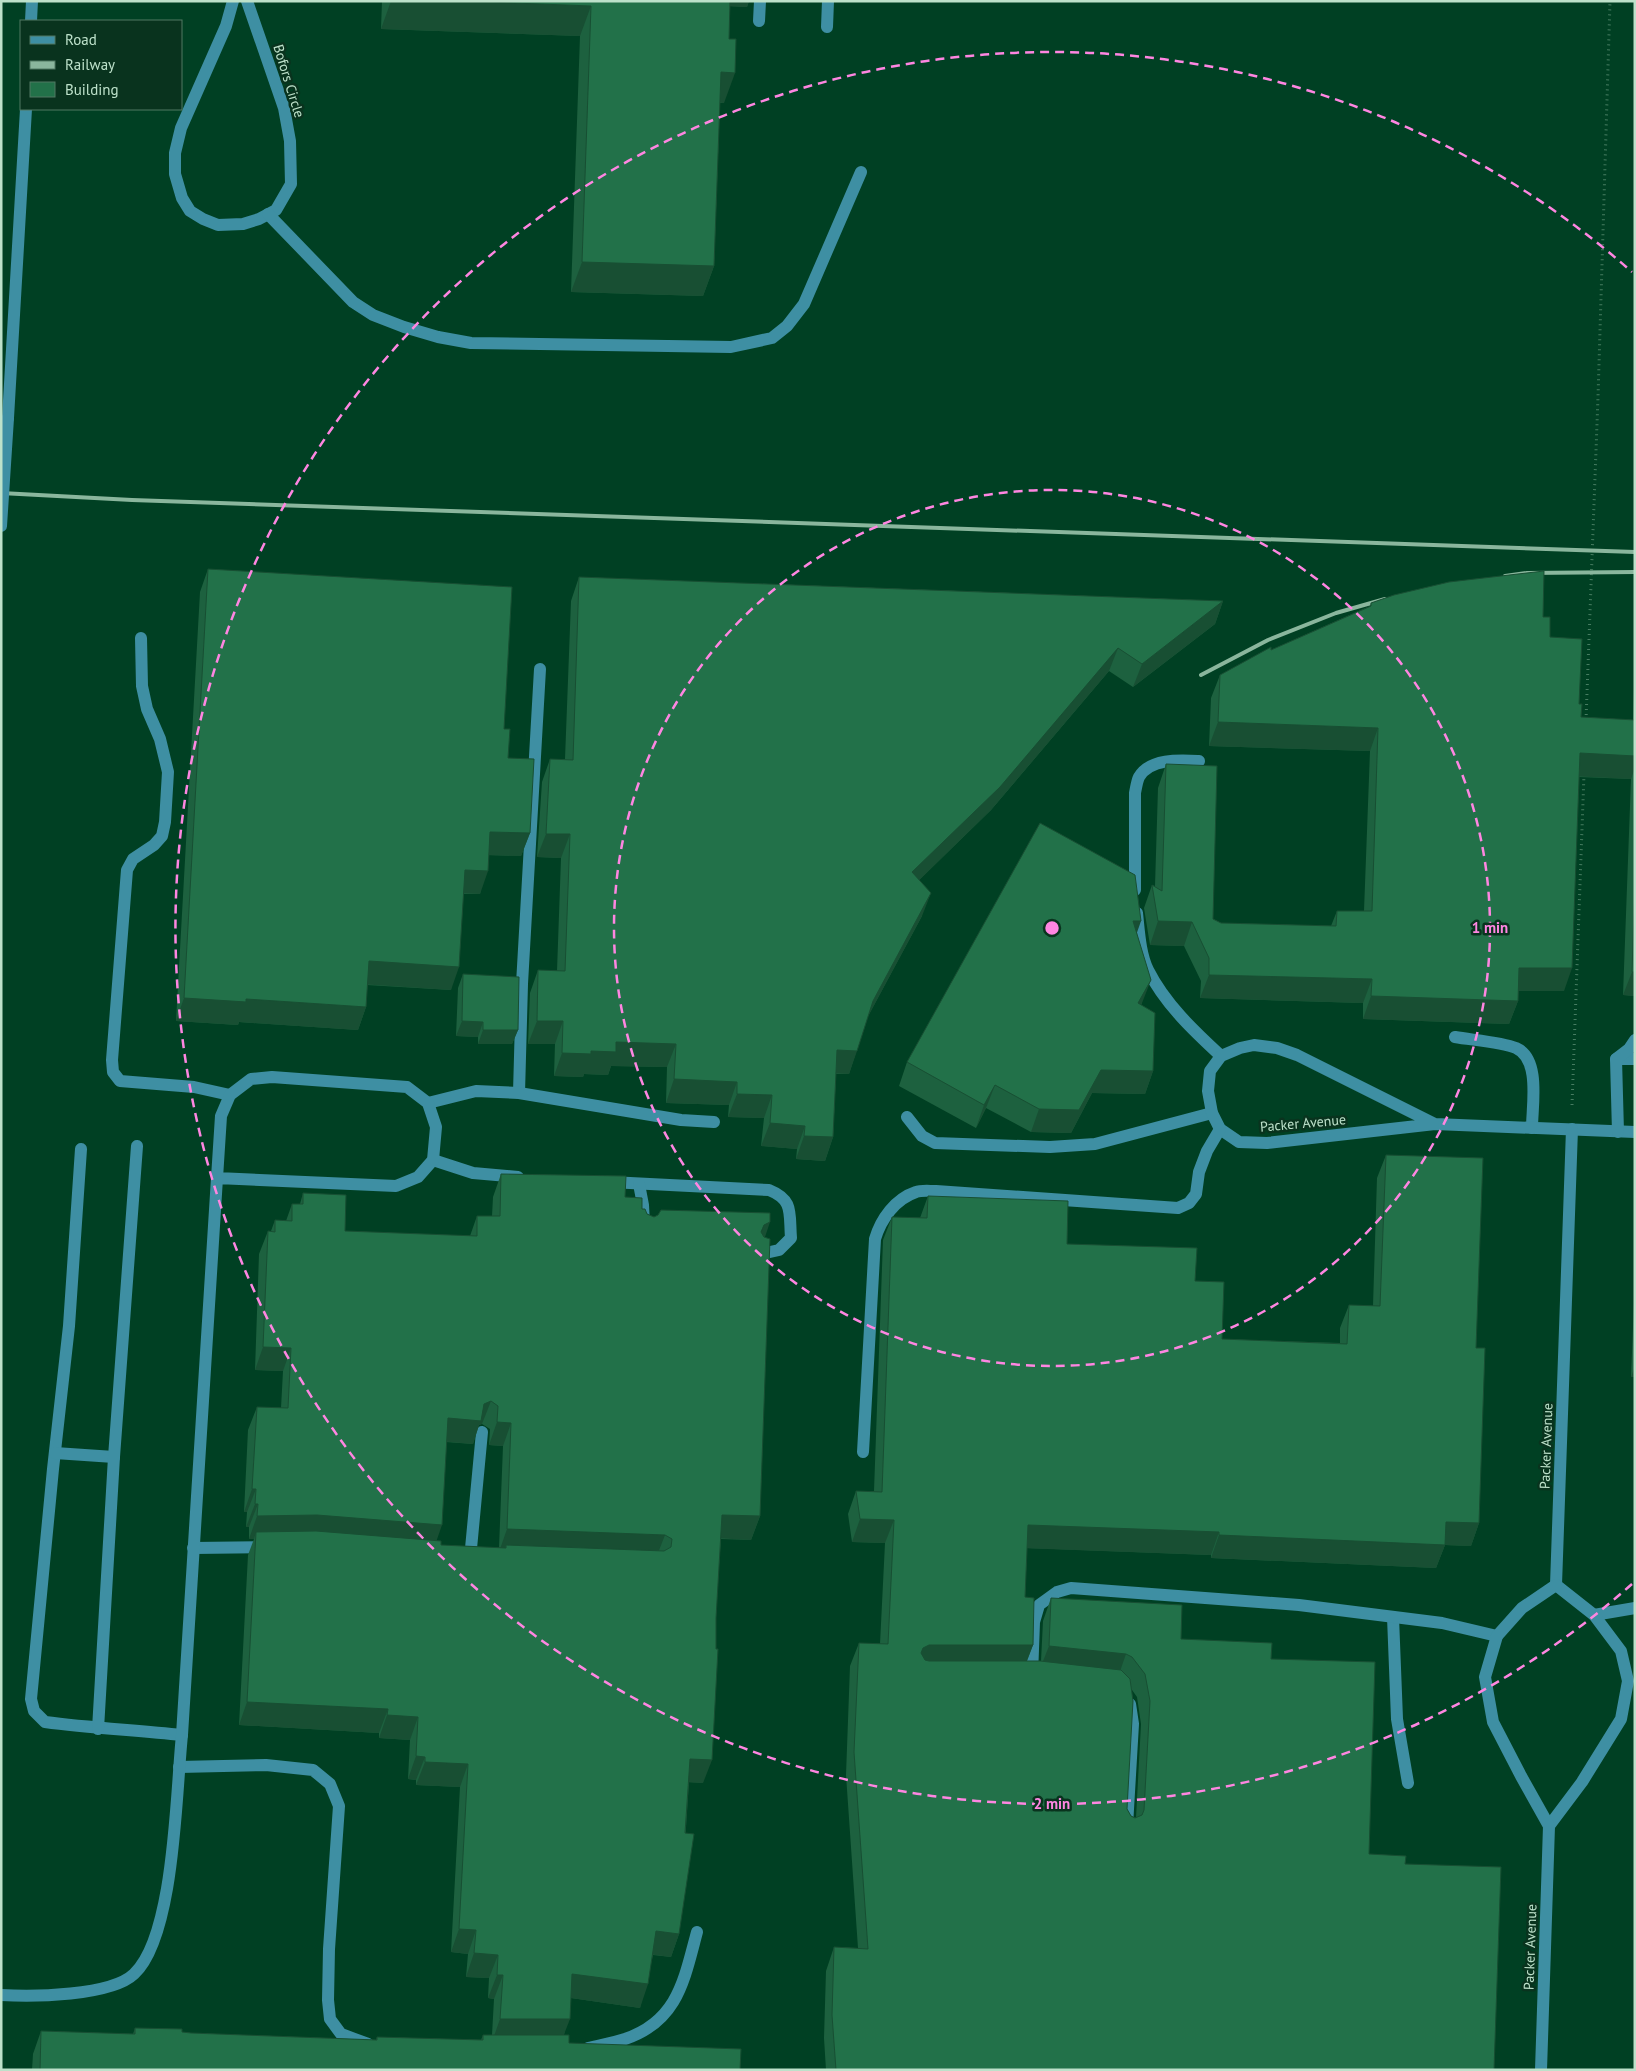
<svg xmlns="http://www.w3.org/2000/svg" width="1636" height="2071" viewBox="0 0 1636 2071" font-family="'PT Sans',sans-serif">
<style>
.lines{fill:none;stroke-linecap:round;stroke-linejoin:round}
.path{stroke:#477d62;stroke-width:3;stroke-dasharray:1 4;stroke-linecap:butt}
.minor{stroke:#3e8fa3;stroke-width:12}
.rail{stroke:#8ab69d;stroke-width:4}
.minor-bridge{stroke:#3e8fa3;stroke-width:12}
.wall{fill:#1d613f;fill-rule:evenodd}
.shaded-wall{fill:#184f33}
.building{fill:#227149;stroke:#184f33}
.ring{fill:none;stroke:#fe86e1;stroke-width:2.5;stroke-dasharray:9 6}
.labels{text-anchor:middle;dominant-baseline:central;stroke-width:5;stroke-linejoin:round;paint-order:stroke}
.street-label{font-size:14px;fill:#bde1ca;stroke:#09331e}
.centre{fill:#fe86e1;stroke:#09331e;stroke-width:2.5}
.ring-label{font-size:15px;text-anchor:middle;font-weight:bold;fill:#fe86e1;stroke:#09331e;stroke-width:5;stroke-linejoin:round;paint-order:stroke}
</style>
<rect width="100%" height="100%" fill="#004023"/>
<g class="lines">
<g class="path">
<path d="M 1586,720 L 1598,397 L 1610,1"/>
<path d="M 1572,1105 L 1584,774"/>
</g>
<g class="minor">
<path d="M 233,1 L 226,26 L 181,128 L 175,153 L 175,174 L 182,198 L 190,211 L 203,219 L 218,225 L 243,224 L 259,219 L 276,210 L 291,184 L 290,141 L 284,108 L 247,1"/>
<path d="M 31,21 L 32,1"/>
<path d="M 759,21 L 760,1"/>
<path d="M 827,27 L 828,1"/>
<path d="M 268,214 L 353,302 L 373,315 L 404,327 L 438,337 L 471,343 L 731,347 L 772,338 L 787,326 L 804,304 L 861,172"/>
<path d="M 8,418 L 26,109"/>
<path d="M 141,638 L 142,686 L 147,709 L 160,739 L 168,772 L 165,822 L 162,836 L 154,845 L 133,859 L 127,870 L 112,1060 L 113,1072 L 120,1081 L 194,1087 L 230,1095"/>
<path d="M 1135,890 L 1135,793 C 1136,788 1137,781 1139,777 C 1150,758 1180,760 1199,761"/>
<path d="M 1137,913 C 1139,931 1140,954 1148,970 C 1165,1004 1194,1031 1221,1056"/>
<path d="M 1455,1037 C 1472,1040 1501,1042 1516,1048 C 1541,1059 1532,1106 1532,1128"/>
<path d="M 1616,1059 L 1635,1059"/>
<path d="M 519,1093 L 522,984 L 540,669"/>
<path d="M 428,1103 L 476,1091 L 519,1093 L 681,1120 L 714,1122"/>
<path d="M 907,1117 L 922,1136 L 935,1143 L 1050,1147 L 1095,1144 L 1212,1113"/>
<path d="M 1435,1124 L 1297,1055 L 1277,1048 L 1254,1045 L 1240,1048 L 1221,1056 L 1210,1071 L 1208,1091 L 1212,1113 L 1220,1129 L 1239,1142 L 1267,1143 L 1435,1124 L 1635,1132"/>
<path d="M 1618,1132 L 1616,1059 L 1629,1049 L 1635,1040"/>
<path d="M 81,1149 L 69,1326 L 53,1469 L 31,1699 L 34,1711 L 45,1722 C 90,1728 136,1730 182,1735"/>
<path d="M 433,1160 L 473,1173 L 518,1177"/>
<path d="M 610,1182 L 769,1190 C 794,1200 789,1213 791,1238 L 779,1250 L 761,1254"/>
<path d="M 639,1184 L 643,1205 L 644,1225"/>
<path d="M 863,1452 L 875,1239 C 881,1219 895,1199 916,1192 C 921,1190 929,1191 936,1191 L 1178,1208 L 1189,1203 L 1196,1194 L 1199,1172 L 1207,1151 L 1220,1129"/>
<path d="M 55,1453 L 114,1457"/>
<path d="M 193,1548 L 268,1547"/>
<path d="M 470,1559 L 482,1432"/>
<path d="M 1556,1585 L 1572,1129"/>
<path d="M 1594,1615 L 1635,1608"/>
<path d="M 1393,1617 L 1397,1719 L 1408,1783"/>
<path d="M 1030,1676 L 1032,1676 L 1034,1622 L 1039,1605 L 1057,1592 L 1071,1588 L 1299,1605 L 1442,1623 L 1497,1636"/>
<path d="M 98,1729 L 114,1457 L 137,1146"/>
<path d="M 179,1767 L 266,1765 L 313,1770 L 330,1784 L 339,1806 L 329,1949 L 328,2000 L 330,2019 L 341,2034 L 368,2044"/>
<path d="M 1127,1826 L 1133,1724 L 1130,1704"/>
<path d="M 1549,1826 L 1582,1782 L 1621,1719 L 1628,1681 L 1621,1651 L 1594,1615 L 1556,1585"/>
<path d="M 1,1995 C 32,1997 111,1996 134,1974 C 175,1936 176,1790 182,1735 L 217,1178 L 221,1116 L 230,1095 L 251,1079 L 272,1077 L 407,1087 L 428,1103 L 436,1127 L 433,1160 L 418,1177 L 396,1186 L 217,1178"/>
<path d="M 588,2048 C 600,2045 613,2043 625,2039 C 678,2021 684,1980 697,1932"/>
<path d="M 1541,2070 L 1549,1826 L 1521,1776 L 1493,1722 L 1485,1677 L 1497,1636 L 1522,1608 L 1556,1585"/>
</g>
<g class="rail">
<path d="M 1,493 L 132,500 L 1635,552"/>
<path d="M 1505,576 L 1527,573 L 1635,572"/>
<path d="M 1201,675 L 1268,640 L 1336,613 L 1385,599"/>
</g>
<path class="minor-bridge" d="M 1,526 L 8,418"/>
</g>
<g class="wall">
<path d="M 382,1 L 749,1 L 747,7 L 730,6 L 724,103 L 720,103 L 714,266 L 703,296 L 571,292 L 580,36 L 381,29 Z"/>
<path d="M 208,569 L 504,729 L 508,758 L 530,833 L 521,856 L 489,855 L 480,894 L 463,894 L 451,990 L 367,985 L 366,1007 L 358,1030 L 239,1022 L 238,1025 L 176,1021 L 200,592 Z"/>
<path d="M 579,577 L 1223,601 L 1215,624 L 1133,687 L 1109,671 L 991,810 L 919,880 L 922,916 L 867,1018 L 849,1074 L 836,1074 L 833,1137 L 825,1161 L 796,1159 L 797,1149 L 761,1146 L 764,1118 L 728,1117 L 729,1105 L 666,1103 L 667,1067 L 611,1066 L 608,1075 L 584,1074 L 583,1077 L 554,1076 L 555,1044 L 528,1044 L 530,993 L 538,970 L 557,971 L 561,858 L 537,857 L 542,782 L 550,759 L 565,759 L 571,601 Z"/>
<path d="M 1371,603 L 1543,617 L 1550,637 L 1579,704 L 1581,717 L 1633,720 L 1635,658 L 1635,996 L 1623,995 L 1631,779 L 1579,777 L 1564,991 L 1518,991 L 1518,1001 L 1509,1024 L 1363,1019 L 1363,1003 L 1200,998 L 1201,981 L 1184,946 L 1150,945 L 1144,908 L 1152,885 L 1155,886 L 1158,788 L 1166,764 L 1213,919 L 1221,923 L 1331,926 L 1337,911 L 1364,911 L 1370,751 L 1209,746 L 1211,698 L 1220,675 L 1271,650 L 1370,606 Z"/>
<path d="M 1137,933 L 1142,1003 L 1141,1005 L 1153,1071 L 1145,1094 L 1092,1093 L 1071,1133 L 1031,1132 L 986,1108 L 976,1128 L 899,1086 L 907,1062 Z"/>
<path d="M 463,974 L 518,1030 L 512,1044 L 478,1044 L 478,1037 L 456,1036 L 458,988 Z"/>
<path d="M 1386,1155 L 1476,1348 L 1479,1523 L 1471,1546 L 1445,1545 L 1436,1568 L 1211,1558 L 1211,1555 L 1027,1548 L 1025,1597 L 1033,1645 L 1027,1661 L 1041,1661 L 1043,1621 L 1051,1598 L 1181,1639 L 1271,1659 L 1369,1854 L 1405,1864 L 1494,2070 L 826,2070 L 824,2038 L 826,1971 L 834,1947 L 858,1948 L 846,1775 L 850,1666 L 859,1643 L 880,1644 L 885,1543 L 852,1542 L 848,1514 L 856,1491 L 874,1491 L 883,1240 L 892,1217 L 920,1218 L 928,1196 L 1067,1244 L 1195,1281 L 1222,1339 L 1340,1343 L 1340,1328 L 1349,1305 L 1373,1306 L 1377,1178 ZM 1132,1690 L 1137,1697 L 1141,1724 L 1136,1818 L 1131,1816 L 1127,1809 Z"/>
<path d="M 501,1174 L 625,1197 L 642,1209 L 647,1214 L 654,1217 L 765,1237 L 760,1516 L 751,1540 L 721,1539 L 703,1783 L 689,1782 L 679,1934 L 671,1957 L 653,1955 L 640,2008 L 571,1998 L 564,2035 L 569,2043 L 740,2070 L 32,2070 L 33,2054 L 41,2031 L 133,2034 L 135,2028 L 191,2033 L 376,2040 L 377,2037 L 481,2040 L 483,2035 L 492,2035 L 494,1999 L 488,1998 L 489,1978 L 466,1977 L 468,1954 L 451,1952 L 460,1787 L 416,1785 L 416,1780 L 408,1779 L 410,1740 L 379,1738 L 379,1733 L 239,1725 L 248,1555 L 254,1539 L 249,1539 L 249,1527 L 246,1527 L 247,1512 L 244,1512 L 248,1430 L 257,1407 L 281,1408 L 283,1371 L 255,1370 L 259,1254 L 268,1231 L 271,1231 L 275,1220 L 286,1221 L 292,1204 L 300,1204 L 303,1193 L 345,1231 L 470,1236 L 477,1216 L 492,1216 L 493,1197 ZM 482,1424 L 490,1429 L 489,1445 L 503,1446 L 499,1548 L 441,1545 L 436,1541 L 446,1442 L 473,1444 L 479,1425 Z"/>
<path d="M 1635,1278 L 1635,1377 L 1631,1377 Z"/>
</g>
<g class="shaded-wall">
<path d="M 391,1 L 461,1 L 591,6 L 580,36 L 381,29 Z"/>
<path d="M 722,1 L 749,1 L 747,7 L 720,6 Z"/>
<path d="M 721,72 L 735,73 L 724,103 L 710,102 Z"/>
<path d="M 582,262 L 714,266 L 703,296 L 571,292 Z"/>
<path d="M 1223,601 L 1215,624 L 1133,687 L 1142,664 Z"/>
<path d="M 1118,648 L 1109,671 L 991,810 L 904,895 L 912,872 Z"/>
<path d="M 1218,722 L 1378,728 L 1370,751 L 1209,746 Z"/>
<path d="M 1580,753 L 1635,756 L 1635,768 L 1631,779 L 1571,776 Z"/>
<path d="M 490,832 L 530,833 L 521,856 L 481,855 Z"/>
<path d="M 546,834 L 570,834 L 561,858 L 537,857 Z"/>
<path d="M 465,870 L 488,871 L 480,894 L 456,893 Z"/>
<path d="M 931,893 L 922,916 L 864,1024 L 873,1001 Z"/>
<path d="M 1133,921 L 1141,921 L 1133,944 Z"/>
<path d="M 1158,921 L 1192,922 L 1184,946 L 1150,945 Z"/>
<path d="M 369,961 L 459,967 L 451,990 L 360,984 Z"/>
<path d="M 1519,968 L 1572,968 L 1564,991 L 1510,991 Z"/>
<path d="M 1632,972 L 1635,972 L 1635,996 L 1623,995 Z"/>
<path d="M 1209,975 L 1372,979 L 1363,1003 L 1200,998 Z"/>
<path d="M 1151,980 L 1142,1003 L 1129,1027 L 1138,1003 Z"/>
<path d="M 1371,996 L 1518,1001 L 1509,1024 L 1363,1019 Z"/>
<path d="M 184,998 L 246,999 L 366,1007 L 358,1030 L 239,1022 L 238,1025 L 176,1021 Z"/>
<path d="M 462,1021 L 483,1022 L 478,1037 L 456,1036 Z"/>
<path d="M 537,1021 L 563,1021 L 555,1044 L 528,1044 Z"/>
<path d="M 483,1030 L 518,1030 L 512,1044 L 478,1044 Z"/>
<path d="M 616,1042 L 676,1044 L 667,1067 L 611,1066 L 608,1075 L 584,1074 L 583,1077 L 554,1076 L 562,1053 Z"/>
<path d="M 837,1050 L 857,1051 L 849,1074 L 828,1073 Z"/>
<path d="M 1101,1070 L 1153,1071 L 1145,1094 L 1092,1093 L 1071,1133 L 1031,1132 L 1039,1109 Z"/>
<path d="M 674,1079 L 737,1082 L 729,1105 L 666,1103 Z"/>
<path d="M 995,1085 L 986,1108 L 976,1128 L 984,1105 Z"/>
<path d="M 737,1094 L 772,1095 L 764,1118 L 728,1117 Z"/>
<path d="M 770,1123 L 805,1126 L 797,1149 L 761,1146 Z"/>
<path d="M 804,1136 L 833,1137 L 825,1161 L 796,1159 Z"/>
<path d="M 770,1222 L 762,1246 L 755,1248 L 764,1225 Z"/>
<path d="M 263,1347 L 291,1348 L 283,1371 L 255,1370 Z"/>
<path d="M 1635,1366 L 1635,1377 L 1631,1377 Z"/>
<path d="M 491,1401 L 482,1424 L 479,1425 L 473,1444 L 439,1441 L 448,1418 L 484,1404 Z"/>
<path d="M 497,1422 L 511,1423 L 503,1446 L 489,1445 Z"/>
<path d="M 252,1489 L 256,1489 L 247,1512 L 244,1512 Z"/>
<path d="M 255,1504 L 258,1504 L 249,1527 L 246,1527 Z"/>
<path d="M 317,1515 L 442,1525 L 434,1548 L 256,1532 L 254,1539 L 249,1539 L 257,1516 Z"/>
<path d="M 722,1515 L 760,1516 L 751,1540 L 714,1538 Z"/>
<path d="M 860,1519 L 894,1520 L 885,1543 L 852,1542 Z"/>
<path d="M 1446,1522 L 1479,1523 L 1471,1546 L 1445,1545 L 1436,1568 L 1211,1558 L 1219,1535 Z"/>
<path d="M 1028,1525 L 1219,1532 L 1211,1555 L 1020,1548 Z"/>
<path d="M 507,1529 L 665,1535 L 656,1558 L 506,1548 L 506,1545 L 504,1552 L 499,1552 Z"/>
<path d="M 929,1645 L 1033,1645 L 1024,1668 L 914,1672 L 923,1648 Z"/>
<path d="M 1049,1646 L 1126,1654 L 1118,1677 L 1040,1669 Z"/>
<path d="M 247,1702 L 388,1709 L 379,1733 L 239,1725 Z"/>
<path d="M 387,1715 L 418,1717 L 410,1740 L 379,1738 Z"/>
<path d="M 416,1756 L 425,1757 L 416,1780 L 408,1779 Z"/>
<path d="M 690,1759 L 712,1760 L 703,1783 L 682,1782 Z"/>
<path d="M 425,1762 L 468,1764 L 460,1787 L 416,1785 Z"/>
<path d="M 459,1929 L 476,1930 L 468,1954 L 451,1952 Z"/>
<path d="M 656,1931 L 679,1934 L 671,1957 L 648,1954 Z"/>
<path d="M 474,1953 L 498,1955 L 489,1978 L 466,1977 Z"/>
<path d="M 572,1974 L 648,1984 L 640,2008 L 564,1997 Z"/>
<path d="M 497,1975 L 503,1975 L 494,1999 L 488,1998 Z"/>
<path d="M 500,2019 L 570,2019 L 561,2042 L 492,2042 Z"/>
</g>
<g class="building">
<path d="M 461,1 L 730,1 L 729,39 L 736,39 L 735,73 L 721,72 L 714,266 L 582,262 L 591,6 Z"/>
<path d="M 208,569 L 512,587 L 504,729 L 510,729 L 508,758 L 534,759 L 530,833 L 490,832 L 488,871 L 465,870 L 459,967 L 369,961 L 366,1007 L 246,999 L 246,1002 L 184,998 Z"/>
<path d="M 1544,571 L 1543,617 L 1550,617 L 1550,637 L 1582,639 L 1579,704 L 1582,704 L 1581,717 L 1635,720 L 1635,756 L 1580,753 L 1572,968 L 1519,968 L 1518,1001 L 1371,996 L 1372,979 L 1209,975 L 1209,958 L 1192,922 L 1158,921 L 1152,885 L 1162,891 L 1166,764 L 1217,766 L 1213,919 L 1221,923 L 1336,926 L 1337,911 L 1372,911 L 1378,728 L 1218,722 L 1220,675 L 1271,647 L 1271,650 L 1371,606 L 1371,603 L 1394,595 L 1449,582 Z"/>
<path d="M 579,577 L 1223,601 L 1142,664 L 1118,648 L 1000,787 L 912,872 L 931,893 L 873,1001 L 857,1051 L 837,1050 L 833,1137 L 804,1136 L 805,1126 L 770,1123 L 772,1095 L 737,1094 L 737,1082 L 674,1079 L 676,1044 L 616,1042 L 616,1052 L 591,1051 L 591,1054 L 562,1053 L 563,1021 L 537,1021 L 538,970 L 565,971 L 570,834 L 546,834 L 550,759 L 573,760 Z"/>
<path d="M 1040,823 L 1135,875 L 1141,921 L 1133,921 L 1151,980 L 1138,1003 L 1155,1013 L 1153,1071 L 1101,1070 L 1079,1110 L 1039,1109 L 995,1085 L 984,1105 L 907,1062 Z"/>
<path d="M 1635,883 L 1635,972 L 1632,972 Z"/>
<path d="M 463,974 L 519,977 L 518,1030 L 483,1030 L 483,1022 L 462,1021 Z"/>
<path d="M 1386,1155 L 1483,1158 L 1476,1348 L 1485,1348 L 1479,1523 L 1446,1522 L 1445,1545 L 1219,1535 L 1219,1532 L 1028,1525 L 1025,1597 L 1034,1598 L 1033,1645 L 929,1645 L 923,1648 L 921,1653 L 925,1660 L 929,1661 L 1040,1661 L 1121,1670 L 1130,1679 L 1133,1701 L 1127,1809 L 1131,1816 L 1135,1818 L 1142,1815 L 1144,1810 L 1150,1701 L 1145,1674 L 1132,1657 L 1126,1654 L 1049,1646 L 1051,1598 L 1182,1605 L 1181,1639 L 1272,1643 L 1271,1659 L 1375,1662 L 1369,1854 L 1406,1856 L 1405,1864 L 1501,1867 L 1494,2070 L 836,2070 L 832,2015 L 834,1947 L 868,1949 L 854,1752 L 859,1643 L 888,1644 L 894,1520 L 860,1519 L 856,1491 L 882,1492 L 892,1217 L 927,1218 L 928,1196 L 1068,1201 L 1067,1244 L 1197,1248 L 1195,1281 L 1224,1282 L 1222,1339 L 1347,1344 L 1349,1305 L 1380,1306 Z"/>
<path d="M 501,1174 L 626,1176 L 625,1197 L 642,1198 L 642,1209 L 645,1209 L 647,1214 L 654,1217 L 658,1215 L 661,1210 L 770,1213 L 770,1222 L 764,1225 L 761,1232 L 764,1237 L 770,1239 L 760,1516 L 722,1515 L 716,1618 L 716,1649 L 718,1649 L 712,1760 L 690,1759 L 685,1833 L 694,1834 L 679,1934 L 656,1931 L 648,1984 L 572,1974 L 570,2019 L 500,2019 L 503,1975 L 497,1975 L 498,1955 L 474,1953 L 476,1930 L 459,1929 L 468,1764 L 425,1762 L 425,1757 L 416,1756 L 418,1717 L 387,1715 L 388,1709 L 247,1702 L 256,1532 L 316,1531 L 441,1541 L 441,1545 L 506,1548 L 506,1545 L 664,1551 L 671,1547 L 672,1539 L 665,1535 L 507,1529 L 511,1423 L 497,1422 L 498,1406 L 491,1401 L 484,1404 L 481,1421 L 448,1418 L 442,1525 L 317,1515 L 257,1516 L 258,1504 L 255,1504 L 256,1489 L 252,1489 L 257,1407 L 288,1408 L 291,1348 L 263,1347 L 268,1231 L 275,1232 L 275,1220 L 292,1221 L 292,1204 L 303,1204 L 303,1193 L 346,1195 L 345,1231 L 477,1236 L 477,1216 L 500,1216 Z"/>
<path d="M 135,2028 L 182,2029 L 182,2032 L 191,2033 L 377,2040 L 377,2037 L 483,2040 L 483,2035 L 569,2035 L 569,2043 L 741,2049 L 740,2070 L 40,2070 L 41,2031 L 135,2034 Z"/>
</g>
<g class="ring">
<circle cx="1052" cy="928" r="438"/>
<path d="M1632 1584A876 876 0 1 1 1632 272"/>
</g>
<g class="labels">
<g class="street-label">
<text transform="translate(289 81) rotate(73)">Bofors Circle</text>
<text transform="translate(1303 1123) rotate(-5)">Packer Avenue</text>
<text transform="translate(1546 1446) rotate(-88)">Packer Avenue</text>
<text transform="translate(1530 1947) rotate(-88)">Packer Avenue</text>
</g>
</g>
<circle cx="1052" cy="928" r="8" class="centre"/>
<g class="ring-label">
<text x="1490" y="933">1 min</text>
<text x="1052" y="1809">2 min</text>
</g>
<rect width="1636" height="2071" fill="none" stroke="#bde1ca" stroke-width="5"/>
<rect x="20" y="20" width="162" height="90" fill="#09331e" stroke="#517963"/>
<rect x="30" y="36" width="25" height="8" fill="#3e8fa3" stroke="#517963"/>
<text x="65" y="45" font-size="15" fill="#bde1ca">Road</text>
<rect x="30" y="61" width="25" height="8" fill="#8ab69d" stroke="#517963"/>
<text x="65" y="70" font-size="15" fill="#bde1ca">Railway</text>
<rect x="30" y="82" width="25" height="15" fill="#227149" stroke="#517963"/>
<text x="65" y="95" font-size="15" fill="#bde1ca">Building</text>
</svg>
